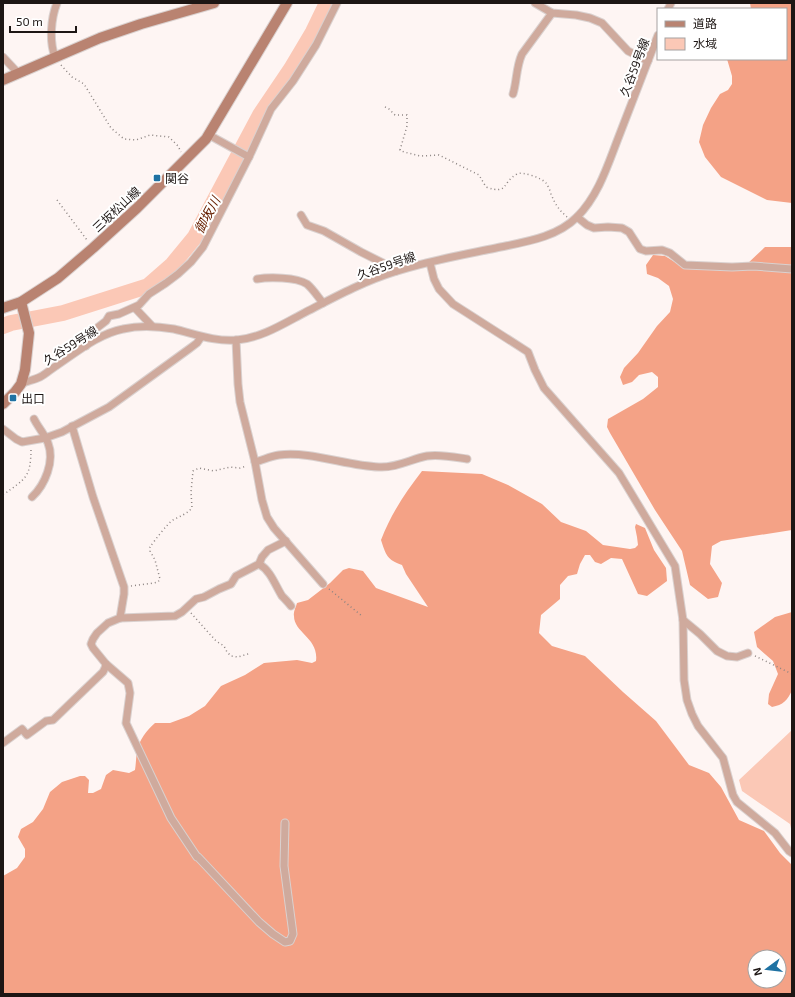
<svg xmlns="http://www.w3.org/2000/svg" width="795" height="997" viewBox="0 0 795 997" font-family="'Exo 2','Noto Sans JP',sans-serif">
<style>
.forest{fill:#f4a286;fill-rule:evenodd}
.water{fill:#fbc8b6}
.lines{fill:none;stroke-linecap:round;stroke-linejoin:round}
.river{stroke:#fbc8b6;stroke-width:16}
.street-casing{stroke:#dad1cf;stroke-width:9}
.secondary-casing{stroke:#dad1cf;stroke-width:12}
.path{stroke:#8c8482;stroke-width:1.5;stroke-dasharray:1 3;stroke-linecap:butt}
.street{stroke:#cfaa9d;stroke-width:7}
.secondary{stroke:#b98371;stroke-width:10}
.poi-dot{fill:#1f72a3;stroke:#fff;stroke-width:1.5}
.labels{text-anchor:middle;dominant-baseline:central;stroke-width:4;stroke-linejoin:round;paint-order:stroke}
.street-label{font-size:12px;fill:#1d1614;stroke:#fff}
.poi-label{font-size:12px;fill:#1d1614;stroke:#fff;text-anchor:start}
.water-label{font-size:13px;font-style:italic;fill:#672002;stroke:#fff}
</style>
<rect width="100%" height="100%" fill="#fef5f3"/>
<g class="forest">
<path d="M 750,3 L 792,3 L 792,203 L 767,200 L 721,177 L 705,157 L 699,142 L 703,125 L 711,108 L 720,94 L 728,90 L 732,84 L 732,76 L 727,59 L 786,59 L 786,9 L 751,9 Z"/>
<path d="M 765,247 L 792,247 L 792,530 L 721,541 L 712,546 L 710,564 L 722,583 L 718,597 L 708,599 L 690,585 L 682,551 L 655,510 L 610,433 L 607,427 L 608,419 L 643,399 L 658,387 L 658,377 L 652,372 L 639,375 L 632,382 L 623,385 L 620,377 L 624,368 L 638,353 L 657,326 L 670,312 L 673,299 L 669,286 L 658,278 L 647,274 L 646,265 L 653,255 L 665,256 L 683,267 L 746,265 Z"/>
<path d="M 422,471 L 482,474 L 508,485 L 542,504 L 561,522 L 586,531 L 603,545 L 630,549 L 635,548 L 638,545 L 637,537 L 635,527 L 636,524 L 645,528 L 654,550 L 666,568 L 667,581 L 647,596 L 638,594 L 622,559 L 611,558 L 601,564 L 595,562 L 590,555 L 585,555 L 580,564 L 577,574 L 568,576 L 560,585 L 560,599 L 541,615 L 539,633 L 552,646 L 585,656 L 623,692 L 656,721 L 689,765 L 709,773 L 721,787 L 739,820 L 764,831 L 780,853 L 792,865 L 792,994 L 3,994 L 3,876 L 17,868 L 25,857 L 25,849 L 18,837 L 21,829 L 33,822 L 43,809 L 50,792 L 62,782 L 80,776 L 85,776 L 89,780 L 88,793 L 93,793 L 101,789 L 106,775 L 113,770 L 129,773 L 135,770 C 136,764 136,757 137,751 C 139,740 147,730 155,723 L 170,723 L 189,716 L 205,706 L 221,686 L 245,675 L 264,663 L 297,660 L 312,663 L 316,661 C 319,638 294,633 294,616 C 293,612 296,607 297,603 L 308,600 L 330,583 L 343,570 L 349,568 L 363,571 L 376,588 L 428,607 L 406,574 L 402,565 C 387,560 386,555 381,540 C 391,514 405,493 422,471 ZM 755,957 L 779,957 L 779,981 L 755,981 Z"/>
<path d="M 792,612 L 792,690 C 788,700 783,705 772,707 L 768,704 L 769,694 L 778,674 L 773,661 L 757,647 L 754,632 L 775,617 Z"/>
</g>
<path class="water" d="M 792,730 L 792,833 L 790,824 L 742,791 L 739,780 Z"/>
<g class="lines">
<path class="river" d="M 3,326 L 11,323 L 63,313 L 148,286 L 172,265 L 195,237 L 260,115 L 291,69 L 313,32 L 327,3"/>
<g class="street-casing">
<g id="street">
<path d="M 535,3 L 552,13 L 576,15 L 590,18 L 602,23 L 628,51 L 648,61"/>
<path d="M 668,9 L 671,3"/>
<path d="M 3,57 L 18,73"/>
<path d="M 55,57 C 49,41 51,18 57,3"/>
<path d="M 513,94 C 517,81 516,67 522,54 L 552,13"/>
<path d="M 209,135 L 249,157"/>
<path d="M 301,215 L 307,225 L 324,231 L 361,252 L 393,268 L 396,271"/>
<path d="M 577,217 L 587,225 L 594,228 L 608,227 L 622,228 L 629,232 L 640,249 L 646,251 L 662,250 L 670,253 L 685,265 L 732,267 L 753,266 L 792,269"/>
<path d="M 430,263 L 434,279 L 439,289 L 453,304 L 528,352 L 535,370 L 544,388 L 619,473 L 675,566 L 683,620 L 684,680 L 687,700 L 692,714 L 698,726 L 723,758 L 733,795 L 737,802 L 775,833 L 789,851 L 792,853"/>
<path d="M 257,279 C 269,277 296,277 307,284 C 313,289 318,297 323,303"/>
<path d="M 135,308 L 152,326"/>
<path d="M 236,340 L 238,384 L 240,402 L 255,462 L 262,500 L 267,517 L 274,528 L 323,584"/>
<path d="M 86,346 L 93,331 L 106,321 L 109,316 L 119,314 L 139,305 L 149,294 L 166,283 L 178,274 L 191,262 L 203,247 L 249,157 L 271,109 L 293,81 L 316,45 L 337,3"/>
<path d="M 21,384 C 27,381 34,380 40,377 C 46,374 51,369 56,366 C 77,352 98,334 123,329 C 140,325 157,326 174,329 C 195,334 215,342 237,340 C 261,338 283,324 304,313 C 333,298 362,282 394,272 C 427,261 462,255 496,248 C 524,242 556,238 577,217 C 599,195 608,164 619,136 C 632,102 645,68 658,35"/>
<path d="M 72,426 L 93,497 L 124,587 L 124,594 L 120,618"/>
<path d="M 3,429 L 16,439 L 22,442 L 45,438 L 62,432 L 109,407 L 189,349 L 197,343 L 201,337"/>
<path d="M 255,462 C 263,460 271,456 279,455 C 311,451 347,466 379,467 C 397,468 411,459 427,456 C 440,454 454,457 467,459"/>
<path d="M 32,497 C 45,485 55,461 48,443 C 45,435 38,427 34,419"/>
<path d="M 259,564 C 271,571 275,585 282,596 C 285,599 288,602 291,606"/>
<path d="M 683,620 L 700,634 L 717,651 L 727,656 L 737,657 L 748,653"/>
<path d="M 3,743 L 22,729 L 27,735 L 46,721 L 53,720 L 103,672 L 105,668 L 106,664"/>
<path d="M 285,823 L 284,866 L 293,934 L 290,941 L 285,942 L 273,934 L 259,922 L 198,857 L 197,857 L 171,818 L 126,723 L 130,693 L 128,683 L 106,664 L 93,648 L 91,644 L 93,639 L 97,633 L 108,623 L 120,618 L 175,616 L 182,612 L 196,599 L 204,597 L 219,589 L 231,584 L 236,576 L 259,564 L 262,557 L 268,550 L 286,541"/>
</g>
</g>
<g class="secondary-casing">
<g id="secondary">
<path d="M 3,80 L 100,38 L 141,24 L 214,3"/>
<path d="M 3,308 L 21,302 L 58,278 L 93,248 L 137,208 L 206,139 L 287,3"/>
<path d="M 3,404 L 15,392 L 21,384 L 25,370 L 29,333 L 21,302"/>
</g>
</g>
<g class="path">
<path d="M 61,65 L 72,77 L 84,84 L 111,128 L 124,139 L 136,140 L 150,135 L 169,137 L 178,146 L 181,152"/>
<path d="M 385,107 L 389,109 L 395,115 L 407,115 L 407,126 L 400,150 L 404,152 L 420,156 L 439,155 L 479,175 L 486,187 C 509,195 501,183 517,174 C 522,171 542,178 546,183 C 548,186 550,190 551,194 C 555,204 559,210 567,217"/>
<path d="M 57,200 L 87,240"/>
<path d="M 3,495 C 26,478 31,478 31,447"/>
<path d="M 131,586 L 154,583 L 158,582 L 160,579 L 155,560 L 150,551 L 150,547 C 155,540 167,524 173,520 C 180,516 187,514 192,508 L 191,492 L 193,471 L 199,468 L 214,471 L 230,467 L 240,468 L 247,466"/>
<path d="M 329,589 L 362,616"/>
<path d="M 191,613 L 216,641 L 224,646 L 227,652 L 231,656 L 238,657 L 251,653"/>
<path d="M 755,656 L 792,674"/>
</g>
<use href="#street" class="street"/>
<use href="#secondary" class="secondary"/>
</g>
<g class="poi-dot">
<rect x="153" y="174" width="8" height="8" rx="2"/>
<rect x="9" y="394" width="8" height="8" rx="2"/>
</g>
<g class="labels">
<g class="street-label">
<text transform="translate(634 67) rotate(-69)">久谷59号線</text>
<text transform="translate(116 209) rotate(-43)">三坂松山線</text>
<text transform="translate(386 265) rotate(-19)">久谷59号線</text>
<text transform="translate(70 345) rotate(-32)">久谷59号線</text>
</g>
<g class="poi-label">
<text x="165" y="178">関谷</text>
<text x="21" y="398">出口</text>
</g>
<g class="water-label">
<text transform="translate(207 215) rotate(-62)">御坂川</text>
</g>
</g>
<rect width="795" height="997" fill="none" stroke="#1d1614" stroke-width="8"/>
<rect x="657" y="8" width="130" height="52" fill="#ffffff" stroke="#a5a2a1"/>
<rect x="665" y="21" width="20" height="6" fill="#b98371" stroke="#a5a2a1"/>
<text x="693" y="28" font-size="12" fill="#1d1614">道路</text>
<rect x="665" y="38" width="20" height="12" fill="#fbc8b6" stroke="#a5a2a1"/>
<text x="693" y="48" font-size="12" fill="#1d1614">水域</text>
<g transform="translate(767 969) rotate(255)"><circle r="19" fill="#ffffff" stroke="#a5a2a1"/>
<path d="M0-3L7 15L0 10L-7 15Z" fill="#1f72a3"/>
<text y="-6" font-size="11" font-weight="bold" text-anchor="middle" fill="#1d1614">N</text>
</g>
<path d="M10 26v6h66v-6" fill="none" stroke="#1d1614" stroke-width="2"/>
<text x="16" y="26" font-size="12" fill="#1d1614" stroke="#ffffff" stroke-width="3" paint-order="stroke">50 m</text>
</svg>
